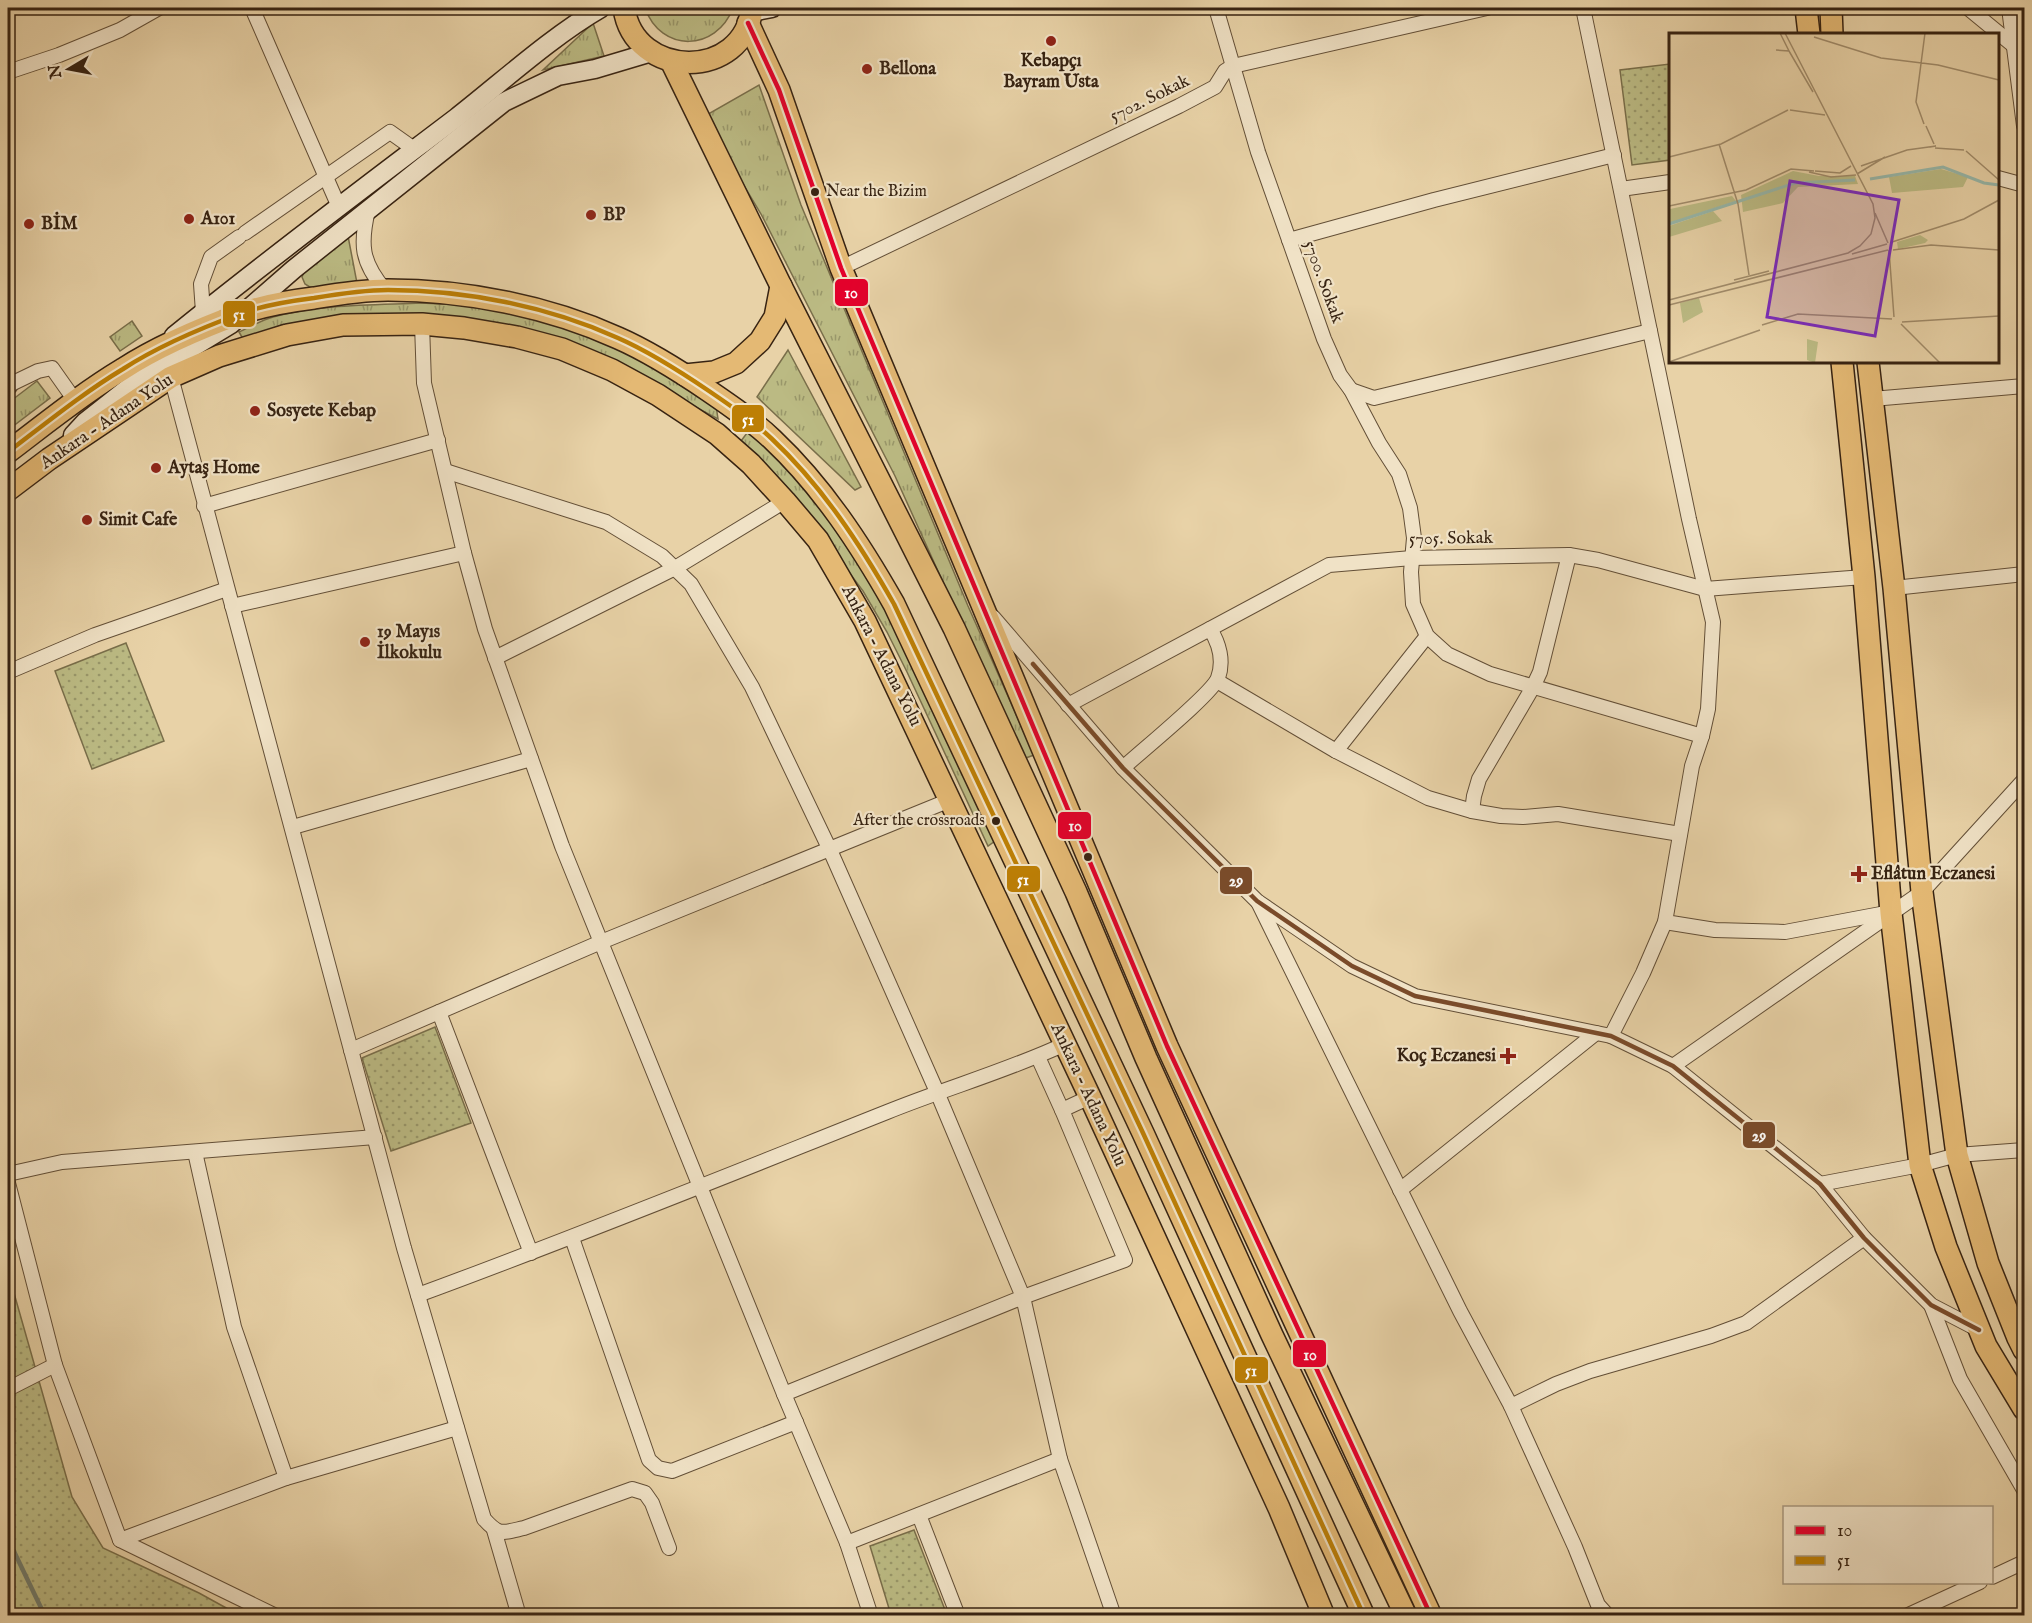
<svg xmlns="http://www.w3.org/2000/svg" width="2032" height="1623" viewBox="0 0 2032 1623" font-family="'IM FELL English',serif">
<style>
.grass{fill:url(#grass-tufts);stroke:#796e4a;stroke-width:1.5}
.park{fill:url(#park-dots);stroke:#796e4a;stroke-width:1.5}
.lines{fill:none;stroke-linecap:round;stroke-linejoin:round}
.stream{stroke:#717c6d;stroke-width:4.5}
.minor-casing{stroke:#634f37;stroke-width:16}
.tertiary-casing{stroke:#634f37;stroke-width:20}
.secondary-casing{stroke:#372312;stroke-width:21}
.primary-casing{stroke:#372312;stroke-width:24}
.trunk-casing{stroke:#372312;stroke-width:24}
.minor{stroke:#f0e2c6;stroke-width:14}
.tertiary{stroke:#f0e2c6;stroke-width:16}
.secondary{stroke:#f0e2c6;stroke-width:18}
.primary{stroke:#e4b974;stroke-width:21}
.trunk{stroke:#e4b974;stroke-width:21}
.bus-1-casing{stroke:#f0e2c6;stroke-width:9}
.bus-2-casing{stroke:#f0e2c6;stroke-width:9}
.bus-3-casing{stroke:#f0e2c6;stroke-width:9}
.bus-1{stroke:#e4002b;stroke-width:4.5}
.bus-2{stroke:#bd7f05;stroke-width:4.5}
.bus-3{stroke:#7a4b2a;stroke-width:4.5}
.poi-dot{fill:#8f2418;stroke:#f0e2c6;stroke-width:2}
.bus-dot{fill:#372312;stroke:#f0e2c6;stroke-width:2}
.labels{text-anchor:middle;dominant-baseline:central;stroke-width:4.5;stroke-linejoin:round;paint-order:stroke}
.bus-label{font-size:16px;fill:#372312;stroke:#f0e2c6;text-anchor:start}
.poi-label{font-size:18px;font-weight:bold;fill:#372312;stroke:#f0e2c6;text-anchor:start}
.street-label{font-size:18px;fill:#372312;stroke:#f0e2c6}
.inset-river{fill:none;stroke:#97b7a9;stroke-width:3}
.inset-road{fill:none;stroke:#a18c6b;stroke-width:1.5}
.view{fill:#7b2cbf;fill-opacity:0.15;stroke:#7b2cbf;stroke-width:3}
.inset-edge{fill:none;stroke:#372312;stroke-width:3}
.line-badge{stroke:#f0e2c6;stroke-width:2}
.badge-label{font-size:16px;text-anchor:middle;font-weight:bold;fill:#fff}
</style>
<defs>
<pattern id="grass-tufts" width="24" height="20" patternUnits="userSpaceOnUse" patternTransform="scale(1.5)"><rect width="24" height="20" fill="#bbba83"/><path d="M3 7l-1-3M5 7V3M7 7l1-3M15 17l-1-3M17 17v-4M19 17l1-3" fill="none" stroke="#99976a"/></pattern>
<pattern id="park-dots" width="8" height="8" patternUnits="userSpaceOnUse" patternTransform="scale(1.5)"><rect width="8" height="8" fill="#bbba83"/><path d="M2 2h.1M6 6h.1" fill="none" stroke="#99976a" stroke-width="1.8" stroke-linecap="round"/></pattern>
</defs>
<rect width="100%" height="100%" fill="#e8d2a7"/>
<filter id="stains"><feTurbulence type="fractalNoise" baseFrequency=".00333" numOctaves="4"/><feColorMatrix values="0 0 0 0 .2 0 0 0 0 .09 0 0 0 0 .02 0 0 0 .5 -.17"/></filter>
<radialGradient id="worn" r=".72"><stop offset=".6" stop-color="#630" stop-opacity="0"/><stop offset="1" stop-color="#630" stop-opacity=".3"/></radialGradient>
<g class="grass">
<path d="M 645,8 L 733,8 C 716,52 661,53 645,8 Z"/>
<path d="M 593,23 L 604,56 L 543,70 Z"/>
<path d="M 759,85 L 801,205 L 968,606 L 1034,755 L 1023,759 L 895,476 L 761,214 L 703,117 Z"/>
<path d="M 348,236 L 357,283 L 313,289 L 305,284 L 302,277 L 306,267 Z"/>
<path d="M 421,303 L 462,305 L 513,313 L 613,341 L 715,399 L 718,419 L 688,403 L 451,320 L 246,344 L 239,332 C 250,327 262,320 273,317 C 320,304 372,305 421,303 Z"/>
<path d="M 132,321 L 142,336 L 120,351 L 110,337 Z"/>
<path d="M 788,350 L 861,487 L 855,490 L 757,397 Z"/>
<path d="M 37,381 L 50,398 L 8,430 L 8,403 Z"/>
<path d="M 750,429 L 766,438 L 872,569 L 995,841 L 988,846 L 907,672 L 887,632 L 863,591 L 833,551 L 741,441 Z"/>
</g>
<g class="park">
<path d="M 1670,64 L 1670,160 L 1632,165 L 1620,70 Z"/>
<path d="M 126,643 L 164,741 L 92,769 L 55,671 Z"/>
<path d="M 435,1027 L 471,1123 L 391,1151 L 362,1058 Z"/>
<path d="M 8,1272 L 72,1497 L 103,1548 L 199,1593 L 239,1615 L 8,1615 Z"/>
<path d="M 914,1530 L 947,1615 L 891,1615 L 870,1546 Z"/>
</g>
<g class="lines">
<path class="stream" d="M 8,1539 L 45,1616"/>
<g class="minor-casing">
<g id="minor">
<path d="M 252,8 L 339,207"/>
<path d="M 1216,8 L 1258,152 L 1324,339 L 1340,375 L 1351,390 L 1379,443 L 1399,474 L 1410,508 L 1414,538 L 1411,572 L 1413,604 L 1427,636 L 1447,654 L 1490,674 L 1702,736"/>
<path d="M 1583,8 L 1689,519 L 1713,622 L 1708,709 L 1702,736 L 1692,766 L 1665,922 L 1643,973 L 1611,1036"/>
<path d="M 1968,8 L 2024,54"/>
<path d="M 2009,8 L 2024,126"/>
<path d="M 8,72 L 59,55 L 120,30 L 159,8"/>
<path d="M 1998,178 L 2024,185"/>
<path d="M 1621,189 L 1670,182"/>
<path d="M 368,210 C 360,244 361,262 385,290"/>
<path d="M 245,233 L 390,132 L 414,149"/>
<path d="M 1289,240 L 1434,200 L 1614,155"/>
<path d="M 841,268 L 1179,106 L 1215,87 L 1225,71 L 1233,66 L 1487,8"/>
<path d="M 203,312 L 201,284 L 211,257 L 239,237"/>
<path d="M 422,324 L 424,383 L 464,553 L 485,629 L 562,846 L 784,1394 L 847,1543 L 1060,1459"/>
<path d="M 171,377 L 404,1248 L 484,1519 C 499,1536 502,1533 524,1528 L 632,1489 L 645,1493 L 652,1503 L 669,1548"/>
<path d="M 9,385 L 38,371 L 52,368 L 76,402"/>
<path d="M 1351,390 L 1374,398 L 1650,331"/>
<path d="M 1872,399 L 2024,386"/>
<path d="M 445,471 L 606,522 L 662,556 L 691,584 L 752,687 L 830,850 L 937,1092 L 1023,1297 L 1060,1459 L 1114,1616"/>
<path d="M 204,506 L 438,440"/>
<path d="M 1894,588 L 2024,574"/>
<path d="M 232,606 L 464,553"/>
<path d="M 993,617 L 1123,768 L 1257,901 L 1352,966 L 1415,996 L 1611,1036 L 1673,1066 L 1820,1184 L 1864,1238 L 1931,1305 L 1979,1330"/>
<path d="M 495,658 L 675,568 L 785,501"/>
<path d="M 8,672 L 95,635 L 227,589"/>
<path d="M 1217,681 L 1336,751 L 1428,798 L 1472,811 L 1501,816 L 1523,817 L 1558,814 L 1680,834"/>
<path d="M 1068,705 L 1329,565 L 1412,558 L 1569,555 L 1598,560 L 1705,589 L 1864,577"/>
<path d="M 1336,751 L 1427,636"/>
<path d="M 1123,768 C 1140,752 1212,694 1218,678 C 1224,661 1219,643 1210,629"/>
<path d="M 1472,811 L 1474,796 L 1479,779 L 1533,687 L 1540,672 L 1569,555"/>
<path d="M 293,827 L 531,759"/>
<path d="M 1258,902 L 1460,1311 L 1511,1406 L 1575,1547 L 1598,1605 L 1608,1616"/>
<path d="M 1665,922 L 1715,930 L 1785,932 L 1886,913"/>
<path d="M 439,1012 L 531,1253"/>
<path d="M 351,1050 L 601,942 L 950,800"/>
<path d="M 1038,1057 L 1062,1110"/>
<path d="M 1673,1066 L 1922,892 L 2024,780"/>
<path d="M 195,1152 L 234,1327 L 286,1478"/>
<path d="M 8,1174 L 62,1162 L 375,1137"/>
<path d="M 8,1183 L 55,1365 L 120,1540 L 276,1616"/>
<path d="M 1820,1184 L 1920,1165 L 1957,1155 L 2024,1150"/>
<path d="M 1400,1190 L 1596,1033"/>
<path d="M 572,1238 L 649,1460 L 658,1468 L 672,1471 L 796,1422"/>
<path d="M 418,1295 C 576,1237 731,1174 887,1112 C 946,1088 1007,1071 1065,1044"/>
<path d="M 1931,1305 L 1960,1379 L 2024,1490"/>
<path d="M 8,1389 L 55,1365"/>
<path d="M 784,1394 L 1023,1297 L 1125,1260 L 1062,1110 L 1090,1097"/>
<path d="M 1511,1406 L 1556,1384 L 1590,1371 L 1711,1336 L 1746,1323 L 1864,1238"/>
<path d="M 919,1515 L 958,1616"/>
<path d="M 494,1530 L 519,1616"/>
<path d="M 120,1540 L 286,1478 L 457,1428"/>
<path d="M 847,1543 L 871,1616"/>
<path d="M 1992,1577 L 2024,1562"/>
<path d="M 1906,1616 L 1980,1582"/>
</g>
</g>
<g class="tertiary-casing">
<path id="tertiary" d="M 8,380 L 9,385 L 8,386"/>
</g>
<g class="secondary-casing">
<g id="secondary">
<path d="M 751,12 L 772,8"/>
<path d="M 174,336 C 266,261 361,190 456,118 C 502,82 551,37 601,8"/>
<path d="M 73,435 L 85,422 L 137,381 L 231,324 L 294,269 L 504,102 L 558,76 L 595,69 L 652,52"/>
</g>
</g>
<g class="primary-casing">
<g id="primary">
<path d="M 624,8 C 634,80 744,81 752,8"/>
<path d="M 1806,8 L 1809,34"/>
<path d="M 1831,8 L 1832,34"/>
<path d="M 748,23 L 779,90 L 841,268 L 1167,1046 L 1431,1616"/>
<path d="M 671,61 L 781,286 L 954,628 L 1076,892 L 1146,1058 L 1272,1335 L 1406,1616"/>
<path d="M 1842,362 L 1864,577 L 1891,913 L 1920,1165 L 1946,1247 L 1986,1346 L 2024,1409"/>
<path d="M 1868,362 L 1894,588 L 1922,892 L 1957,1155 L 1988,1263 L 2018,1338 L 2024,1350"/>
<path d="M 685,375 L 714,372 L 736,363 L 760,341 L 775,317 L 781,286"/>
</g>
</g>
<g class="trunk-casing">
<g id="trunk">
<path d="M 8,452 C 45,424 83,393 123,369 C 160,345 201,328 242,313 C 265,305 290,301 314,298 C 338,294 363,290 388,290 C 465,290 547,306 618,338 C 650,352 681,372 709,391 C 731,406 753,421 772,439 C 822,486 860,544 894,604 L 1143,1133 L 1364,1616"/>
<path d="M 8,490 L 49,459 L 171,377 L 219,356 L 287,335 L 343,325 L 422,324 L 464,328 L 517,337 L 562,349 L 612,370 L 658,395 L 717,434 L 751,464 L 785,501 L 818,540 L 865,621 L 1090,1097 L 1279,1508 L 1324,1616"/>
</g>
</g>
<use href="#minor" class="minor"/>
<use href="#tertiary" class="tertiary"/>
<use href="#secondary" class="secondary"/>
<use href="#primary" class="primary"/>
<use href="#trunk" class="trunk"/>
<g class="bus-1-casing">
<path id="bus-1" d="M 748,23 L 779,90 L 841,268 L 1167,1046 L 1431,1616"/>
</g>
<g class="bus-2-casing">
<path id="bus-2" d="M 8,452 C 45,424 83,393 123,369 C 160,345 201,328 242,313 C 265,305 290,301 314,298 C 338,294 363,290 388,290 C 465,290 547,306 618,338 C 650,352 681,372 709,391 C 731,406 753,421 772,439 C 822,486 860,544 894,604 L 1143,1133 L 1364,1616"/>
</g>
<g class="bus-3-casing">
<path id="bus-3" d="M 1033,664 L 1123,768 L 1257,901 L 1352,966 L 1415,996 L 1611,1036 L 1673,1066 L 1820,1184 L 1864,1238 L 1931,1305 L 1979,1330"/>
</g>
<use href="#bus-1" class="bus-1"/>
<use href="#bus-2" class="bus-2"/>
<use href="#bus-3" class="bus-3"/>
</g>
<g class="poi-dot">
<circle cx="1051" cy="41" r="6"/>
<circle cx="867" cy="69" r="6"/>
<circle cx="591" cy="215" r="6"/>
<circle cx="189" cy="219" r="6"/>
<circle cx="29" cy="224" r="6"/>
<circle cx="255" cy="411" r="6"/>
<circle cx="156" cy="468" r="6"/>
<circle cx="87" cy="520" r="6"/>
<circle cx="365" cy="642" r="6"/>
<path d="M1856 865h6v6h6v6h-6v6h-6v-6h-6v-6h6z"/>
<path d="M1505 1047h6v6h6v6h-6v6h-6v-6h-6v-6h6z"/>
</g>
<g class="bus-dot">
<circle cx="815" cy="192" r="5"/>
<circle cx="996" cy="821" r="5"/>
<circle cx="1088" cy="857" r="5"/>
</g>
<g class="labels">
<g class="bus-label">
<text x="826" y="192">Near the Bizim</text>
<text x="985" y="821" text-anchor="end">After the crossroads</text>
</g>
<g class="poi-label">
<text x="1051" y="61" text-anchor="middle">Kebapçı<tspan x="1051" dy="21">Bayram Usta</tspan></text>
<text x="879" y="69">Bellona</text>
<text x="603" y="215">BP</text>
<text x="201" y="219">A101</text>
<text x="41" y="224">BİM</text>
<text x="267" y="411">Sosyete Kebap</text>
<text x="168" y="468">Aytaş Home</text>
<text x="99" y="520">Simit Cafe</text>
<text x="377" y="632">19 Mayıs<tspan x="377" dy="21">İlkokulu</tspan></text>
<text x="1871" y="874">Eflâtun Eczanesi</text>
<text x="1496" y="1056" text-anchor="end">Koç Eczanesi</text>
</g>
<g class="street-label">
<text transform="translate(1150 99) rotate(-26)">5702. Sokak</text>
<text transform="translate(1323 282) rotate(70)">5700. Sokak</text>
<text transform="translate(107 422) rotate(-34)">Ankara - Adana Yolu</text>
<text transform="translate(1451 539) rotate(-1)">5705. Sokak</text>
<text transform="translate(881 656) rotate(63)">Ankara - Adana Yolu</text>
<text transform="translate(1088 1095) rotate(65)">Ankara - Adana Yolu</text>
</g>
</g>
<g transform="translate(1669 33)">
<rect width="330" height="330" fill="#e8d2a7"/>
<path d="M 272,136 L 299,144 L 294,154 L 223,160 L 220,144 ZM 124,138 L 150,143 L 186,143 L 189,151 L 129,154 L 114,170 L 74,179 L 72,162 ZM 63,163 L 67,168 L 0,190 L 1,176 ZM 44,178 L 53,188 L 0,204 L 0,193 ZM 251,202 L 259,207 L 256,210 L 229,216 L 228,209 ZM 30,265 L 34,279 L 14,290 L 11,270 ZM 138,306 L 149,309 L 146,330 L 138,327 Z" fill="#bbba83"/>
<path class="inset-river" d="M 201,146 L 274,134 L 315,150 L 330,152M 0,191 L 126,150 L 186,147"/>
<path class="inset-road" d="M 111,0 L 120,18M 145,4 L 212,25 L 269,32 L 330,47M 107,17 L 120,18 L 144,59M 121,77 L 156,82M 255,91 L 247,69 L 256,0M 257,93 L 265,111M 50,111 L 69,171 L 80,242M 266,115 L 295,117M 297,118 L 330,147M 0,124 L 52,111 L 119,77M 192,133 L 238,117 L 267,113 L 261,114M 146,138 L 171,140 L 182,133M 140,139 L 162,144 L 187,142M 188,141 L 216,124M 0,173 L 77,157 L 122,136 L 145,138M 206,180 L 219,210M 223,209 L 295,186 L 330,167M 220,217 L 225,284M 224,217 L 262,212 L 330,217M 183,221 L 218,211M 65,247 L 100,238M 0,267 L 179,220 L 191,213 L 202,201 L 206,185 L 204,171 L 116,0M 0,272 L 219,217M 233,289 L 330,283M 232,291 L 271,330M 93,292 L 129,281 L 223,286M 0,329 L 91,297"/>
<path class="view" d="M 121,148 L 230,167 L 206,303 L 98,284 Z"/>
<rect width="330" height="330" class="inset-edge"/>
</g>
<g class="line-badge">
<rect x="834" y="278" width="35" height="29" rx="6" fill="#e4002b"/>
<rect x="222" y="300" width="34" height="28" rx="6" fill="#bd7f05"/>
<rect x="731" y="404" width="34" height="29" rx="6" fill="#bd7f05"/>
<rect x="1057" y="811" width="35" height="29" rx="6" fill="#e4002b"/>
<rect x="1006" y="865" width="35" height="28" rx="6" fill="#bd7f05"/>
<rect x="1219" y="866" width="34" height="29" rx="6" fill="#7a4b2a"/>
<rect x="1742" y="1121" width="34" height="28" rx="6" fill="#7a4b2a"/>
<rect x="1292" y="1339" width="35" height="29" rx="6" fill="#e4002b"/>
<rect x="1234" y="1356" width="35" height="28" rx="6" fill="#bd7f05"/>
</g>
<g class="badge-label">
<text x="851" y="298">10</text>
<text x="239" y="320">51</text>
<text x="748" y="425">51</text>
<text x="1075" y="831">10</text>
<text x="1023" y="885">51</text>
<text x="1236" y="886">29</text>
<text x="1759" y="1141">29</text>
<text x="1310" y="1360">10</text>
<text x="1251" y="1376">51</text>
</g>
<rect width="2032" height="1623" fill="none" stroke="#e8d2a7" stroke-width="30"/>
<rect x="9" y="9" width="2014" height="1605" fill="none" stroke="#372312" stroke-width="3"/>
<rect x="15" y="15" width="2002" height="1593" fill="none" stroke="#372312" stroke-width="1.5"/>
<rect x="1783" y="1506" width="210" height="78" fill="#f0e2c6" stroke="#a6967e" stroke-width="1.5"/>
<rect x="1795" y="1526" width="30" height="9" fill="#e4002b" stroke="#a6967e" stroke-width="1.5"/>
<text x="1837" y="1536" font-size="18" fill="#372312">10</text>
<rect x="1795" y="1556" width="30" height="9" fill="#bd7f05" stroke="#a6967e" stroke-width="1.5"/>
<text x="1837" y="1566" font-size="18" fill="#372312">51</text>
<g transform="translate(69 69) rotate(260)" stroke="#f0e2c6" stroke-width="4.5" paint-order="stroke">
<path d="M0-4.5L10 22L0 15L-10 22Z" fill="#372312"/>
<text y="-9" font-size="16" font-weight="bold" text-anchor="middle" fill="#372312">N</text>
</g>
<rect width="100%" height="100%" filter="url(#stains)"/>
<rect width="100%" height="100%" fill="url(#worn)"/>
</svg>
